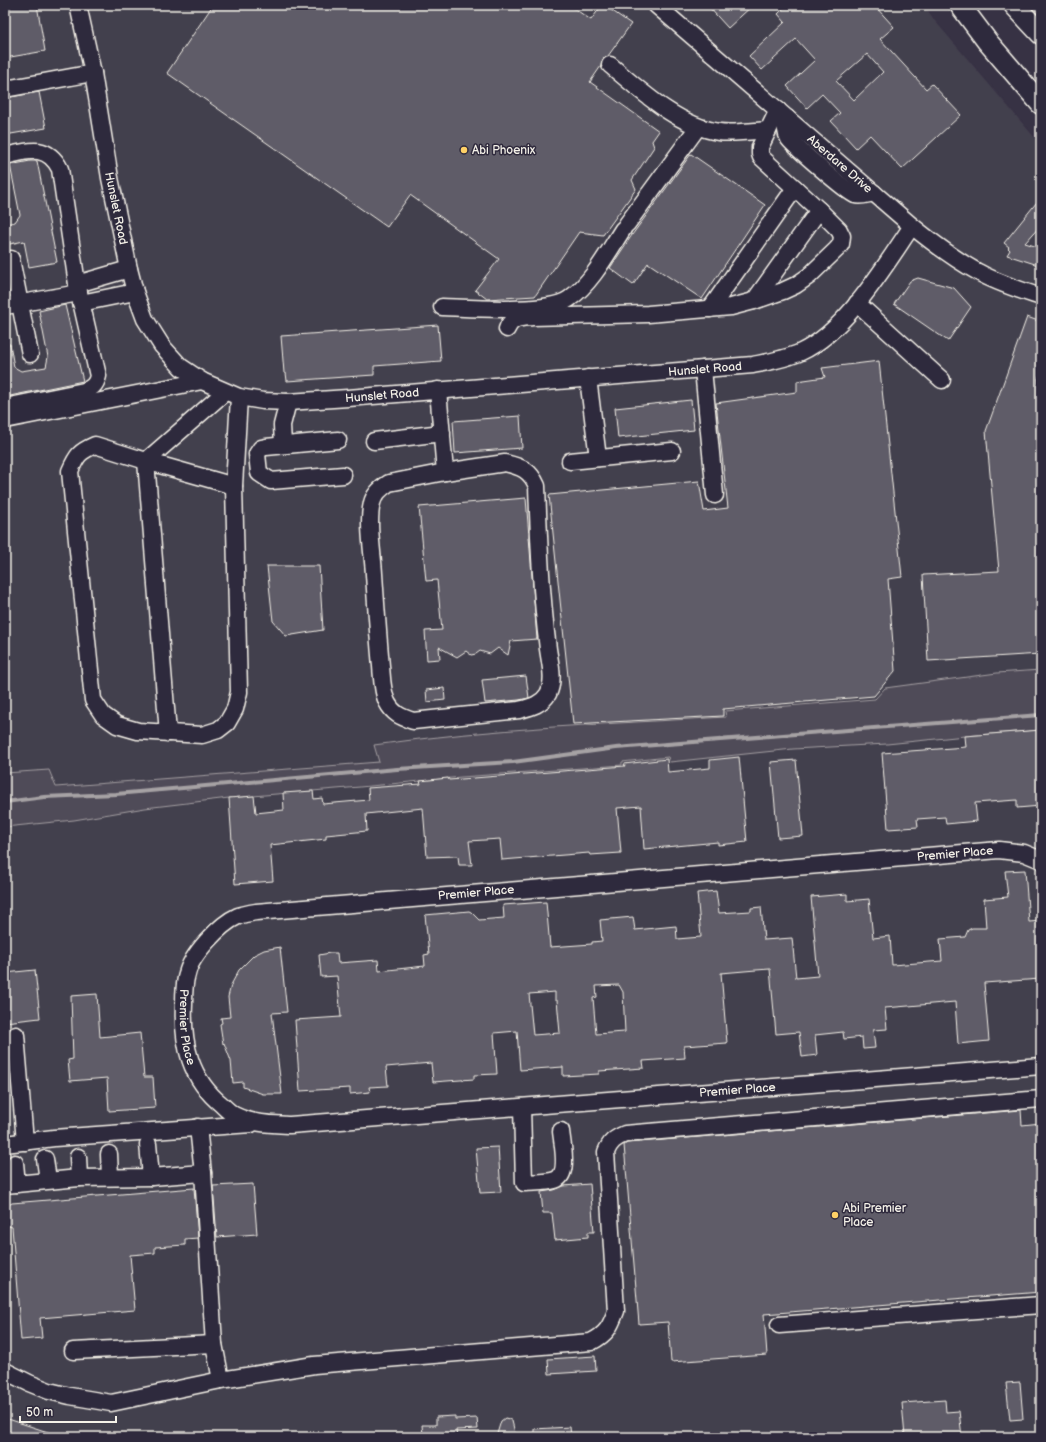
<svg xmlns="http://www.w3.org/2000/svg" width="1046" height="1442" viewBox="0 0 1046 1442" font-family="'Balsamiq Sans',sans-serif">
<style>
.built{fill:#433f4e}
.green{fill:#504b59;stroke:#a29ea0}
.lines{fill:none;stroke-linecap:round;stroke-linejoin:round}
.stream{stroke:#a6a2a4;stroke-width:4}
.building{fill:#5f5c67;stroke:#f4f1e8;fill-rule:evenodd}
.minor-casing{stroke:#f4f1e8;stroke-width:19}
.major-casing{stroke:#f4f1e8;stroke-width:23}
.minor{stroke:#2f2a3d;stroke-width:16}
.major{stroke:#2f2a3d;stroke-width:20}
.poi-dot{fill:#ffd166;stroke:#2f2a3d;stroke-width:1.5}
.labels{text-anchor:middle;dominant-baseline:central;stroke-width:3;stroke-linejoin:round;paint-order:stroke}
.poi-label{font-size:12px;fill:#f4f1e8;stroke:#2f2a3d;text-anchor:start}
.street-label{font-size:12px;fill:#f4f1e8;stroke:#2f2a3d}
</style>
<rect width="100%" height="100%" fill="#373244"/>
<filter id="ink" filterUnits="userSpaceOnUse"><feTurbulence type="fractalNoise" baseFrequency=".025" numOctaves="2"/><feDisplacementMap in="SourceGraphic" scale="8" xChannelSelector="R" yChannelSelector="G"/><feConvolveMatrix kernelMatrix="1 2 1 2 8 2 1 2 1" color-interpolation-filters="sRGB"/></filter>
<g filter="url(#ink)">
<path class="built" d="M 5,5 L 924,5 L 935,21 L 1041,145 L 1041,1437 L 5,1437 Z"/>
<path class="green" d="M 1041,670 L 1041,730 L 965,736 L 887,744 L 793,749 L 670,762 L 668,757 L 622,762 L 622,765 L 461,777 L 360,787 L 229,798 L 145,808 L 74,820 L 5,827 L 5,773 L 49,770 L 56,787 L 379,762 L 374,745 C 491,728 609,724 726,717 L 725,711 L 875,699 L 885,688 L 997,673 Z"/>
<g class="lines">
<path class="stream" d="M 5,802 L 44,797 L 116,794 L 397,769 L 513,762 L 616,748 L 1041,715"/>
</g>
<g class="building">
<path d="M 5,5 L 37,5 L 45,51 L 5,58 Z"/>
<path d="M 213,5 L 569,5 L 591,20 L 602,5 L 604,5 L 631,24 L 608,56 L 603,59 L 601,66 L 590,82 L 659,131 L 652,141 L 654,147 L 632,180 L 636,189 L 603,235 L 579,232 L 535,296 L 487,299 L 475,290 L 499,259 L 410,195 L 387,227 L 167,73 Z"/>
<path d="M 707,5 L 753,5 L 728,28 Z"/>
<path d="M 787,5 L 874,5 L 894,27 L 880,39 L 926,89 L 932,84 L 961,115 L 902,169 L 870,135 L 856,148 L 831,121 L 840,113 L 822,94 L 807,108 L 787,86 L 815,60 L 796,39 L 762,70 L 749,56 L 785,22 L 778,14 ZM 867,54 L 883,72 L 854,100 L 836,81 Z"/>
<path d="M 39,92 L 46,128 L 5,135 L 5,98 Z"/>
<path d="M 691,154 L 765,205 L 702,299 L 648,263 L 633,285 L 610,268 L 632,235 Z"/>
<path d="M 30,161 L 37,161 L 57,262 L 29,267 L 24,241 L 5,245 L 5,224 L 15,222 L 20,215 L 10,165 Z"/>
<path d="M 1041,197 L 1041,225 L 1025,243 L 1041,248 L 1041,266 L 1007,255 L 1010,250 L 1008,248 L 1009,247 L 1004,243 Z"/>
<path d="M 918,278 L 954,288 L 971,307 L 948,341 L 894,304 L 910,281 Z"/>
<path d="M 65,305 L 83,381 L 5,397 L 5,344 L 10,344 L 14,367 L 21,371 L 46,367 L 48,357 L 39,311 Z"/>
<path d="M 1027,317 L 1041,322 L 1041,370 L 1038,379 L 1041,436 L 1041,654 L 928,661 L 923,575 L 999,571 L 986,431 Z"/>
<path d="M 438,325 L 441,361 L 374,366 L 374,375 L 287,381 L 286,373 L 284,373 L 281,336 Z"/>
<path d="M 879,361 L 902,577 L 888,579 L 895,671 L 874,696 L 723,709 L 723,716 L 573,724 L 549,495 L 699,481 L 704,511 L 728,508 L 716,403 L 797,392 L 797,381 L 825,377 L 822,368 Z"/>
<path d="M 691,400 L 694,430 L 618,438 L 615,408 Z"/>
<path d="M 520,416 L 522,448 L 455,453 L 453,421 Z"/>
<path d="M 526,498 L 537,639 L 511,641 L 508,655 L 498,648 L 490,654 L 480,651 L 476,654 L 471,655 L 466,651 L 457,657 L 439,647 L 440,659 L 427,660 L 425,631 L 442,630 L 437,580 L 426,581 L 419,507 Z"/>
<path d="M 267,566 L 319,566 L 323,630 L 286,636 L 273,621 Z"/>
<path d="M 526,676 L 529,698 L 519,700 L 485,703 L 482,680 Z"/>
<path d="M 444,688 L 445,700 L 427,702 L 426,690 Z"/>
<path d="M 1041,730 L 1041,806 L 1017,808 L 1017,800 L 975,803 L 977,821 L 946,824 L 945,817 L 917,819 L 918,827 L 888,829 L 882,753 L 966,747 L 965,736 Z"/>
<path d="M 739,757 L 747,842 L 718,845 L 718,842 L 644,849 L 641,806 L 617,808 L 621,853 L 590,855 L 589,853 L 502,860 L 500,839 L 469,841 L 472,865 L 459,865 L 458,856 L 427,857 L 423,808 L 366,814 L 367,831 L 326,835 L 326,839 L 270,845 L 273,881 L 235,884 L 229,798 L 254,796 L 256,813 L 284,810 L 283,793 L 313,791 L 314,799 L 322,798 L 323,804 L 369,800 L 368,788 L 421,784 L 420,781 L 448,778 L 449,780 L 625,766 L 624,764 L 667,759 L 668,772 L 710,768 L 710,760 Z"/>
<path d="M 796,760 L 803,836 L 778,838 L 771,762 Z"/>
<path d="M 1025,870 L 1029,922 L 1041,921 L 1041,979 L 984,983 L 989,1041 L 958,1044 L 955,1002 L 885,1008 L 887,1029 L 873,1030 L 875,1048 L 863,1049 L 862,1037 L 844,1039 L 843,1032 L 815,1035 L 817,1055 L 802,1057 L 799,1032 L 776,1034 L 770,969 L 756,970 L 721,973 L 727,1043 L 684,1046 L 685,1058 L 643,1061 L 644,1068 L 599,1071 L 599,1074 L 563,1076 L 563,1067 L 520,1070 L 517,1031 L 494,1033 L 497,1074 L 474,1075 L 474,1079 L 433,1082 L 431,1063 L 386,1067 L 388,1086 L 369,1087 L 370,1092 L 350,1094 L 350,1088 L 300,1091 L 295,1020 L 341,1017 L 337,976 L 321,977 L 319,955 L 330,953 L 337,953 L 338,963 L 378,960 L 379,971 L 425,966 L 424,955 L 429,954 L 425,915 L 469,911 L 471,912 L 479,920 L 504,918 L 503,905 L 546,902 L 550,947 L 592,944 L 592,942 L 602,941 L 600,920 L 633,917 L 635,930 L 676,926 L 677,939 L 701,937 L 697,893 L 716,891 L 719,913 L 751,911 L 751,908 L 761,907 L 764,940 L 792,938 L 796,978 L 818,976 L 811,897 L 847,894 L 847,901 L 869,899 L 873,938 L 890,936 L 892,965 L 942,961 L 940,939 L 965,937 L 968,930 L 972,928 L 986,928 L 984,899 L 1008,897 L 1005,871 ZM 619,985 L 623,992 L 625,1032 L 596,1034 L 593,998 L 597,997 L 596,986 ZM 555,992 L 555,1000 L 557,1000 L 560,1033 L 533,1035 L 529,994 Z"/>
<path d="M 280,947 L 287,1012 L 272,1013 L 282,1094 L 263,1094 L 243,1087 L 243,1082 L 233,1083 L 231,1061 L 224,1043 L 223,1044 L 220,1024 L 222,1023 L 221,1018 L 230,1017 L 228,997 L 231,985 L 239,970 L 254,955 L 264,950 Z"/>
<path d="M 35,970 L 40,1018 L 5,1022 L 5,973 Z"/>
<path d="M 97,994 L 100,1037 L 140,1033 L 144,1077 L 153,1077 L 155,1108 L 109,1111 L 107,1078 L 70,1081 L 68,1060 L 73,1059 L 71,996 Z"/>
<path d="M 1021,1110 L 1022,1125 L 1041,1123 L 1041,1292 L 764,1314 L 767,1355 L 671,1362 L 668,1322 L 639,1324 L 624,1145 L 627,1143 Z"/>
<path d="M 498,1147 L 501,1192 L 480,1193 L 476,1148 Z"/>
<path d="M 253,1184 L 257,1234 L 217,1237 L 213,1186 Z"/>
<path d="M 590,1184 L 594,1232 L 588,1232 L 588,1237 L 555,1240 L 552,1213 L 543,1213 L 541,1192 L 554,1190 L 563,1186 Z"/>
<path d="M 194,1188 L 198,1238 L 185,1239 L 185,1245 L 155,1247 L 155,1253 L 130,1255 L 135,1310 L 40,1318 L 42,1338 L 21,1340 L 12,1227 L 5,1225 L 5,1207 L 12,1203 Z"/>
<path d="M 595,1356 L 596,1371 L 549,1374 L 548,1359 Z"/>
<path d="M 1020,1382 L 1023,1419 L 1010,1420 L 1006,1383 Z"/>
<path d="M 945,1400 L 946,1412 L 959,1411 L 962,1437 L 905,1437 L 902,1403 Z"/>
<path d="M 455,1416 L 455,1419 L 477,1418 L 478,1429 L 456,1430 L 457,1437 L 437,1437 L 437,1435 L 423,1435 L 422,1425 L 436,1425 L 436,1417 Z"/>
<path d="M 5,1418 L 57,1435 L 57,1437 L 5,1437 Z"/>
<path d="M 505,1418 L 509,1419 L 512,1421 L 516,1437 L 496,1437 L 501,1421 Z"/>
<path d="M 570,1427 L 571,1437 L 534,1437 L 534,1429 Z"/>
</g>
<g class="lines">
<g class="minor-casing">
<g id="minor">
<path id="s1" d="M 78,5 L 93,73 L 110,178 L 129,269 L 135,292 L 145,319 L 162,346 L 181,367 L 202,381 L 239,397 L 263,401 L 288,402 L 348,398 L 753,365 C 768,362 786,359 801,352 C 846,331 884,267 912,226"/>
<path id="s2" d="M 656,5 L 912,226 C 933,243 954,259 978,272 C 997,283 1020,290 1041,297"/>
<path d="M 610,65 C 641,91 678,126 719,132 C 731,134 755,131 768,130"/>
<path d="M 5,89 L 93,73"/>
<path d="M 787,118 C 785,125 785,132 789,139 C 795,147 846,191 855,195 C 861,197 868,194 874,193"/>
<path d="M 5,156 C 27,151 47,143 60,169 L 77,284 L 98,376 C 96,385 92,388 84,391 L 5,407"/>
<path d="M 627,224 L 698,127"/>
<path d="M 11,259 L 30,354"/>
<path d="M 77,284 L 129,269"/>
<path d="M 754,301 L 819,210"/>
<path d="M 81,303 L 135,292"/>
<path d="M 857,303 L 942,380"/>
<path d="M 5,306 L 79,293"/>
<path d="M 442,307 C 470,308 547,314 569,299 C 592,283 608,252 623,229"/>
<path d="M 710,309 L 795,188"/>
<path d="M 507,329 C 511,317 522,318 532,317 L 648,314 L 731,307 L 754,301 L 783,291 L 796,285 L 809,276 L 837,249 L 841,244 L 842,236 L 839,230 L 819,210 L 761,157 L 760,154 L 760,147 L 778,110"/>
<path d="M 703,369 L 715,495"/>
<path d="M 588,378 L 598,458"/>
<path d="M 438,390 L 445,472"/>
<path d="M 225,392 L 146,461 L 95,445 C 79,452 77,455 70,471 L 93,700 L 103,715 L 117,725 L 138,731 L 202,735 L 218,730 L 227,723 L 235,709 L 239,692 L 234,486 L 239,397"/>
<path d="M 5,420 L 202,381"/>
<path d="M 338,440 L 266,447 L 261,448 L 257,454 L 259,473 L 271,481 L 343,475"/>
<path d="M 374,441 L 442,433"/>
<path d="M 283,445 L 282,425 L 288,402"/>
<path d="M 570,461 L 672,451"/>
<path d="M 505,463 C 522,467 530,470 537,486 C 539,541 541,595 548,649 C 550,663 555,681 548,694 C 541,705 531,707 519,710 L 413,721 C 401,717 393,714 387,702 C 382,691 382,677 381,666 C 378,635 376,604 374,574 C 373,554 367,523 372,503 C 374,494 381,488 389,483 L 445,472 Z"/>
<path d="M 168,733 L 146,461 L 234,486"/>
<path id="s3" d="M 1041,860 L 1024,853 L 999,850 L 256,912 C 250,913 244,914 238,916 C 220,924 191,955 187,974 C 184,983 184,994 184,1004 C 182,1044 190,1079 222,1105 C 225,1108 229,1112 234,1115 C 252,1124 270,1124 290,1125 L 1041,1066"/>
<path d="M 16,1035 L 25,1142"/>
<path d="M 522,1107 L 524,1183 C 534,1182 546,1183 555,1180 C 570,1175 562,1143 561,1131"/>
<path d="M 198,1127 L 203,1173 L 214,1344 L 221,1380 L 314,1365 L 591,1342 C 607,1334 610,1327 616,1311 L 606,1152 C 610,1142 615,1138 625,1134 L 1041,1099"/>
<path d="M 5,1144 L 54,1138 L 251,1124"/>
<path d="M 148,1144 L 151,1177"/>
<path d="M 109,1154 L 110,1177"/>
<path d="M 78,1157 L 79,1178"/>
<path d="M 45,1159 L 48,1180"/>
<path d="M 15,1163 L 17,1184"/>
<path d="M 5,1185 L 79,1178 L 151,1177 L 203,1173"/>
<path d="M 779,1325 L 1041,1305"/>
<path d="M 73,1351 L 214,1344"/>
<path d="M 5,1371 L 29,1383 L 49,1391 L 70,1396 L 111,1403 L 221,1380"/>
</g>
</g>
<g class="major-casing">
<g id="major">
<path d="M 960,5 L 987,41 L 1041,104"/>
<path d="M 1014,5 L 1041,34"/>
</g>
</g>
<use href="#minor" class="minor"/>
<use href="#major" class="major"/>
</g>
</g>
<g class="poi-dot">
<circle cx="464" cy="150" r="4"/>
<circle cx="835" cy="1215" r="4"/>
</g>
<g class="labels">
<g class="poi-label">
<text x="472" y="150">Abi Phoenix</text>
<text x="843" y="1208">Abi Premier<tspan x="843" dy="14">Place</tspan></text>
</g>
<g class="street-label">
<text stroke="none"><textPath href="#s2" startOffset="243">Aberdare Drive</textPath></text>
<text stroke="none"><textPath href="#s1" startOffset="207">Hunslet Road</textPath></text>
<text stroke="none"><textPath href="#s1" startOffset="915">Hunslet Road</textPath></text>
<text stroke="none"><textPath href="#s1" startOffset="591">Hunslet Road</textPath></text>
<text transform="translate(955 854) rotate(-5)">Premier Place</text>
<text transform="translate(476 893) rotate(-5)">Premier Place</text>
<text stroke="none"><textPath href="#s3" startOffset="940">Premier Place</textPath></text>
<text stroke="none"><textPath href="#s3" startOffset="1551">Premier Place</textPath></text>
</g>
</g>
<rect width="1046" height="1442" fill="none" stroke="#2f2a3d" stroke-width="20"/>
<rect x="10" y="10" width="1026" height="1422" fill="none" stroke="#f4f1e8" stroke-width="1.5" filter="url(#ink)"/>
<path d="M20 1416v6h96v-6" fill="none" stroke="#f4f1e8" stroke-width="2"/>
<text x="26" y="1416" font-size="12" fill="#f4f1e8" stroke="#2f2a3d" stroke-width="3" paint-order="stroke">50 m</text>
</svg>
